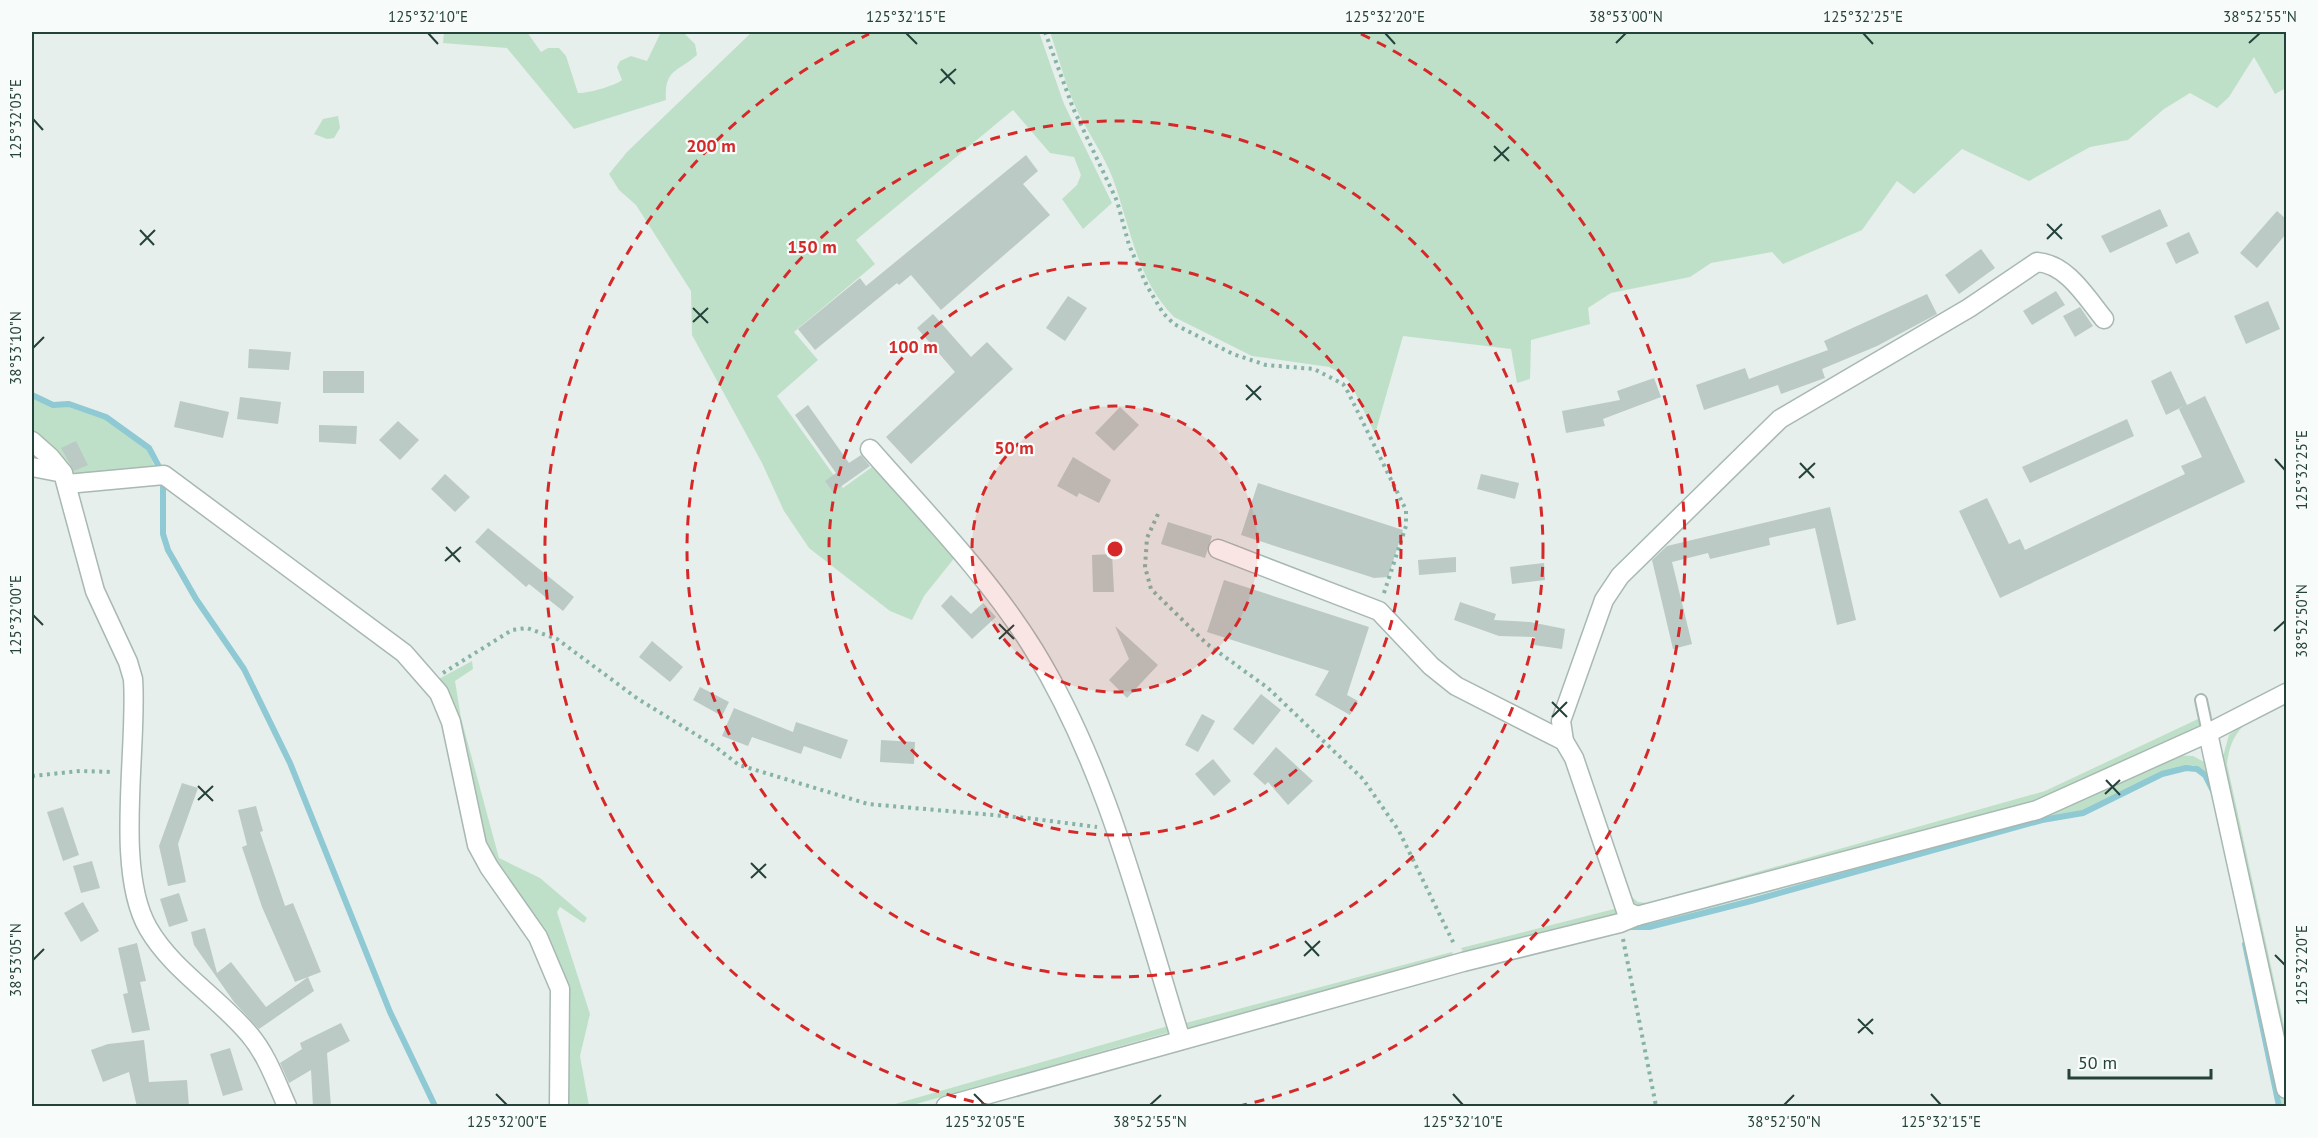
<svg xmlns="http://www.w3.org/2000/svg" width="2318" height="1138" viewBox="0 0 2318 1138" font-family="'PT Sans',sans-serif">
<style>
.green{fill:#bfe0c8}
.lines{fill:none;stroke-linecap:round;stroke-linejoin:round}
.stream{stroke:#8ec9d4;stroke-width:6}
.building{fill:#bbcac4}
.lane-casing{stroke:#a8b8b2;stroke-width:14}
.street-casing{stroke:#a8b8b2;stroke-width:21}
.path{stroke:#86b3a5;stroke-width:4;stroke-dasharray:3 4.5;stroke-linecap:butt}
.lane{stroke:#fff;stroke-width:10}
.street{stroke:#fff;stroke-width:18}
.ticks{fill:none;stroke:#24423a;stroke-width:2}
.ring{fill:none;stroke:#d62828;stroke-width:3;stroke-dasharray:10 8}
.centre{fill:#d62828;stroke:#f7fbf9;stroke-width:3}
.ring-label{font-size:18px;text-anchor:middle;font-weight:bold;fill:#d62828;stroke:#f7fbf9;stroke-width:4.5;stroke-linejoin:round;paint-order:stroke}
.neatline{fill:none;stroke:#24423a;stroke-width:2}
.ticks-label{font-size:15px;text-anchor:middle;fill:#24423a}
</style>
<rect width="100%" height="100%" fill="#e6efeb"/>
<g class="green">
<path d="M 444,32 L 527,32 L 541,52 L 548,48 L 559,48 L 566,56 L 578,93 C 585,94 615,86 622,80 L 617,67 L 620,61 L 631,56 L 647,61 L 661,32 L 683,32 L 695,44 L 697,55 C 678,72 664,69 666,100 L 574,129 L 507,48 L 443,43 Z"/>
<path d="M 752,32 L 1039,32 L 1064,104 L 1112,203 L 1083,229 L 1062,199 L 1077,185 L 1081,175 L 1074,157 L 1050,153 L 1013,110 L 856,240 L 875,264 L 794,332 L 818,360 L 777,396 L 843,488 L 872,467 L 956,556 L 924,596 L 912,620 L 890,611 L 809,548 L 784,511 L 762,463 L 692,335 L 691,291 L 636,205 L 619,190 L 609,174 L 627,152 Z"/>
<path d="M 1050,32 L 2286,32 L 2286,88 L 2275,94 L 2254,57 L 2229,97 L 2217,108 L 2190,93 L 2164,109 L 2128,140 L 2090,147 L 2029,181 L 1962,149 L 1914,194 L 1897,181 L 1862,230 L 1783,264 L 1772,252 L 1711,263 L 1690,277 L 1611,293 L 1588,308 L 1590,324 L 1531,340 L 1530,379 L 1517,383 L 1511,349 L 1403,336 L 1375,434 L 1350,382 L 1341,373 L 1329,367 L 1252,356 L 1174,317 C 1137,280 1130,226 1113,179 C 1103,152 1084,128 1073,101 C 1064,79 1058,55 1050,32 Z"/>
<path d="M 338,116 L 340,128 L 334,138 L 327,139 L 314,134 L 323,119 Z"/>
<path d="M 32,398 L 53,407 L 69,406 L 105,419 L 147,450 L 157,472 L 75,475 L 68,471 L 32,437 Z"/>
<path d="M 472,661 L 473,669 L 455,681 L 461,718 L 499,858 L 540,878 L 587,918 L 584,923 L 560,907 L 557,912 L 590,1014 L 580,1056 L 589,1106 L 565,1106 L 566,998 L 491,859 L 437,680 Z"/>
<path d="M 2198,719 L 2201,726 L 2053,797 L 1642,910 L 1634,906 L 1623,890 L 1638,902 L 1647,903 L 2045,791 Z"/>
<path d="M 2245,724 C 2233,736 2229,747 2227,764 L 2286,1035 L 2286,1065 L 2222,760 L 2229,735 Z"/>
<path d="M 2173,755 L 2193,756 L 2208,764 L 2286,1106 L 2282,1106 L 2208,774 L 2193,765 L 2160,773 L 2081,811 L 2041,819 L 1647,925 L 1629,924 L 2038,814 Z"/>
<path d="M 1614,909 L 1619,915 L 1465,955 L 1461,948 Z"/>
<path d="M 1452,952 L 1455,959 L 1183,1032 L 1182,1024 Z"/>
<path d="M 1168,1026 L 1170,1032 L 909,1106 L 888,1106 Z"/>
</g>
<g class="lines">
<g class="stream">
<path d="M 32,395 L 53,405 L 69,404 L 106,417 L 149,448 L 158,465 L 163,485 L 163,534 L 168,550 L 196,599 L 244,669 L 290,763 L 390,1012 L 435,1106"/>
<path d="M 1629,927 L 1649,927 L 1751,901 L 2042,820 L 2083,813 L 2162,774 L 2186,768 L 2197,769 L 2205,775 L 2213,791"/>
<path d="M 2245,944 L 2279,1106"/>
</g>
</g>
<g class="building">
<path d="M 1026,155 L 1038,171 L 1023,184 L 1050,215 L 941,310 L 911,275 L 899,285 L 897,283 L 815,350 L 798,329 L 860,278 L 866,286 Z"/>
<path d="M 2160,209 L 2168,226 L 2110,253 L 2101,236 Z"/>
<path d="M 2277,211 L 2286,219 L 2286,234 L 2257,268 L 2240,253 Z"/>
<path d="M 2189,232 L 2199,253 L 2176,264 L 2166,243 Z"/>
<path d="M 1981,249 L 1995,268 L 1959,294 L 1945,275 Z"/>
<path d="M 2056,291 L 2065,305 L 2032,325 L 2023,311 Z"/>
<path d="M 1927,294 L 1937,314 L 1877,346 L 1822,369 L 1825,378 L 1781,394 L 1778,385 L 1704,410 L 1696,385 L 1745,368 L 1749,379 L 1828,350 L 1824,341 Z"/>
<path d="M 1068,296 L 1087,308 L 1065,341 L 1046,328 Z"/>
<path d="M 2268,301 L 2280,329 L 2246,344 L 2234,316 Z"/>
<path d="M 2080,307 L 2093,326 L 2075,337 L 2063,316 Z"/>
<path d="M 933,314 L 971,357 L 987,342 L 1013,369 L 911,464 L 886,437 L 955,372 L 917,328 Z"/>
<path d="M 249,349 L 291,352 L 289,370 L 248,368 Z"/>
<rect x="323" y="371" width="41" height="22"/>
<path d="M 2171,371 L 2187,405 L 2205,396 L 2245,482 L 2000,598 L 1959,511 L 1987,498 L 2009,544 L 2020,539 L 2025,550 L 2185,474 L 2181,466 L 2202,457 L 2179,409 L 2184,406 L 2166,415 L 2151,381 Z"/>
<path d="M 1654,378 L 1661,397 L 1603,419 L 1605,426 L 1566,433 L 1562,411 L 1620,400 L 1617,391 Z"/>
<path d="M 240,397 L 281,402 L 278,424 L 237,419 Z"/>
<path d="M 180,401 L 229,412 L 223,438 L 174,427 Z"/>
<path d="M 808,405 L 849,463 L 861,455 L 870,466 L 833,492 L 825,481 L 836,473 L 795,415 Z"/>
<path d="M 1120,407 L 1139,425 L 1114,451 L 1095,433 Z"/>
<path d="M 2127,419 L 2134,436 L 2030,483 L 2022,467 Z"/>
<path d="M 398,421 L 419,440 L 400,460 L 379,440 Z"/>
<path d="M 319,425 L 357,426 L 356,444 L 319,442 Z"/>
<path d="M 76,441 L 88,465 L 74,471 L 61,448 Z"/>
<path d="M 1073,457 L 1111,480 L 1099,503 L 1079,493 L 1077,497 L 1057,486 Z"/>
<path d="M 445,474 L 470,497 L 455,512 L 431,489 Z"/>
<path d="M 1481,474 L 1519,483 L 1515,499 L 1477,489 Z"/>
<path d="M 1258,483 L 1403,530 L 1388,577 L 1374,578 L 1241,535 Z"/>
<path d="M 1830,507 L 1856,620 L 1837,625 L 1815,528 L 1769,538 L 1770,545 L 1710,559 L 1708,553 L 1672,562 L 1692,644 L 1673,649 L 1652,560 L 1667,546 Z"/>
<path d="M 1168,522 L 1212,536 L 1205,558 L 1161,544 Z"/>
<path d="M 488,528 L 574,597 L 563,611 L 529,584 L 526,587 L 475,542 Z"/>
<path d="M 1112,554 L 1114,592 L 1093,592 L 1092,555 Z"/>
<path d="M 1456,557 L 1456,572 L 1419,575 L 1418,560 Z"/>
<path d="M 1544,563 L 1545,580 L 1512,584 L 1510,567 Z"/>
<path d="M 1224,580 L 1369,627 L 1347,695 L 1358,701 L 1350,715 L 1315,695 L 1329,671 L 1207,632 Z"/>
<path d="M 951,595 L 971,614 L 983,603 L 996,617 L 972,639 L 941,606 Z"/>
<path d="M 1460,602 L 1496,614 L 1494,620 L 1530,622 L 1565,629 L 1562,649 L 1534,645 L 1535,637 L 1499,636 L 1454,620 Z"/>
<path d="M 1115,626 L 1158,665 L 1127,698 L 1109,680 L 1129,659 Z"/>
<path d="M 652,641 L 683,667 L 670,682 L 639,657 Z"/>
<path d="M 700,687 L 729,702 L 722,716 L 693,700 Z"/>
<path d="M 1261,694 L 1281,710 L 1253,745 L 1233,729 Z"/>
<path d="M 734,708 L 793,732 L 796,722 L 848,740 L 841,759 L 804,746 L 801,754 L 752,737 L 748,746 L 722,736 Z"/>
<path d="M 1202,714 L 1215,721 L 1198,752 L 1185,745 Z"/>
<path d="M 881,740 L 915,742 L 914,764 L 880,762 Z"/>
<path d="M 1276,747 L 1313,781 L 1288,805 L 1268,782 L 1265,785 L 1253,774 Z"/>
<path d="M 1213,759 L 1231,781 L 1214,796 L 1195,774 Z"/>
<path d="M 182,783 L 198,788 L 178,844 L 186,882 L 168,886 L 159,846 Z"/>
<path d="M 256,806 L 263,831 L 260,832 L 285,906 L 293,903 L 321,972 L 295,982 L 262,907 L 242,847 L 247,845 L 238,810 Z"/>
<path d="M 63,807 L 79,855 L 63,861 L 47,812 Z"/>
<path d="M 92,861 L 100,888 L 81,893 L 73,866 Z"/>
<path d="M 179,893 L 188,921 L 169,927 L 160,899 Z"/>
<path d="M 83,902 L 99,931 L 81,942 L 64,913 Z"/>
<path d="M 205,928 L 217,973 L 231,962 L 266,1007 L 308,977 L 314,991 L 259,1029 L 234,1002 L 194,945 L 191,932 Z"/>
<path d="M 137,943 L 146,981 L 140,982 L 150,1030 L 132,1033 L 123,994 L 128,993 L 118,948 Z"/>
<path d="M 341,1023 L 350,1041 L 327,1053 L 331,1107 L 313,1107 L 311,1070 L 289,1083 L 280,1063 L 302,1049 L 300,1043 Z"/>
<path d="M 144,1040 L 149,1082 L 187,1080 L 189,1107 L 137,1107 L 129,1072 L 103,1082 L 91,1050 L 108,1044 Z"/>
<path d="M 230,1048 L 243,1090 L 223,1096 L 210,1054 Z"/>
</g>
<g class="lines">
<g class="lane-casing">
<path id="lane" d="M 2201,700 L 2208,733"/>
</g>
<g class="street-casing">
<g id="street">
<path d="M 32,441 L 50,457 L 63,473"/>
<path d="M 870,449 C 927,514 989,577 1034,650 C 1107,769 1140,908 1181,1040"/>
<path d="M 32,467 L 63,473 L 95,591 L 128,662 L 133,679 C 138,747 114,869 148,928 C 172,970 218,997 249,1034 C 267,1055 276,1082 287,1106"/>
<path d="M 67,484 L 164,475 L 404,653 L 439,693 L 451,722 L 477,845 L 489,867 L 538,937 L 560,989 L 559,1106"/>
<path d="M 1218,549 L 1379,611 L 1431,666 L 1456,686 L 1564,741"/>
<path d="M 2208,733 L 2286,1089"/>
<path d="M 1637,916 L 1626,911 L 1622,899 L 1574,758 L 1564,741 L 1561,721 L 1604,600 L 1620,576 L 1780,419 L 1969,308 L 2037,262 C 2067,264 2086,297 2104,319"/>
<path d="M 946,1106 L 1463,962 L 1620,923 L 1637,916 L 2037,810 L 2208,733 L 2286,693"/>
</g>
</g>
<g class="path">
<path d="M 1045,32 L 1073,108 L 1117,201 L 1129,245 L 1147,286 L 1163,313 L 1174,324 L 1233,354 L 1266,365 L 1314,369 L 1343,384 L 1348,392 L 1406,510 L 1406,526 L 1383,596"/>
<path d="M 1158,514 L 1147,538 L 1145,567 L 1151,589 L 1207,644 L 1268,688 L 1363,779 L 1399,831 L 1455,946"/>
<path d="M 443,673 L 512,630 L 527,628 L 557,639 L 638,699 L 713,745 L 739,765 L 868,804 L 1027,818 L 1097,827"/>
<path d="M 32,776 L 80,771 L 114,772"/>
<path d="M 1623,939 L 1656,1106"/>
</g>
<use href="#lane" class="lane"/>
<use href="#street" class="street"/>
</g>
<path class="ticks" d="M 428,33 L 438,44M 906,33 L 917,44M 1385,33 L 1395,44M 1863,33 L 1873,44M 1616,43 L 1626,33M 2249,43 L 2260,33M 941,69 L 955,84M 940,83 L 956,69M 33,119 L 43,130M 1494,146 L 1509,161M 1494,161 L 1509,147M 2047,224 L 2062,239M 140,230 L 154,245M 2047,239 L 2062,224M 140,245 L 155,230M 693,308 L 708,323M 693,322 L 708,308M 33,348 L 44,337M 1246,385 L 1261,400M 1246,400 L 1261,386M 2275,459 L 2285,470M 1800,463 L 1814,478M 1799,478 L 1815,463M 446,547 L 460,562M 445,561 L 461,547M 33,615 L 43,625M 999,624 L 1014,639M 2274,631 L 2285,621M 999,639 L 1014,625M 1552,702 L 1567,717M 1552,717 L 1567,702M 2106,780 L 2120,795M 198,786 L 213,801M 2105,794 L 2120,780M 198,800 L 213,786M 751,863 L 766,878M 751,878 L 766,864M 1305,941 L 1319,956M 2275,955 L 2285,965M 1304,956 L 1320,941M 33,960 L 44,949M 1858,1019 L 1873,1034M 1858,1033 L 1873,1019M 496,1094 L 507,1105M 974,1094 L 985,1105M 1453,1094 L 1463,1105M 1931,1094 L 1941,1105M 1150,1105 L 1161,1095M 1784,1105 L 1794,1095"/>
<circle cx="1115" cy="549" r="143" fill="#d62828" fill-opacity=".12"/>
<g class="ring">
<circle cx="1115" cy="549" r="143"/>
<circle cx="1115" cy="549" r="286"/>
<circle cx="1115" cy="549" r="428"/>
<path d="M991 1106A571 571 0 0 1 869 34M1361 34A571 571 0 0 1 1239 1106"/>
</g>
<circle cx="1115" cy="549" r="9" class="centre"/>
<g class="ring-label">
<text x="711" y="152">200 m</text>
<text x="812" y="253">150 m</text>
<text x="913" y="353">100 m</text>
<text x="1014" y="454">50 m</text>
</g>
<rect width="2318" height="1138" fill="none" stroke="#f7fbf9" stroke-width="66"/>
<path d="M2069 1069v9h142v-9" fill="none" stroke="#24423a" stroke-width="3"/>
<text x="2078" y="1069" font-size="18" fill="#24423a" stroke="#f7fbf9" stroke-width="4.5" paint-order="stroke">50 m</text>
<rect x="33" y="33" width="2252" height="1072" class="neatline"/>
<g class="ticks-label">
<text x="428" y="22">125°32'10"E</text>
<text x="906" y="22">125°32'15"E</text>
<text x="1385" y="22">125°32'20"E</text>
<text x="1626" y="22">38°53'00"N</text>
<text x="1863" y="22">125°32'25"E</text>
<text x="2260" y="22">38°52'55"N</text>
<text transform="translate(16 119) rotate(-90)" y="5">125°32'05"E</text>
<text transform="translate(16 348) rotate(-90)" y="5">38°53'10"N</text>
<text transform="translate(2302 470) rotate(-90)" y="5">125°32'25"E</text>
<text transform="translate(16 615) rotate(-90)" y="5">125°32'00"E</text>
<text transform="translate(2302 621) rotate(-90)" y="5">38°52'50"N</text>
<text transform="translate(16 960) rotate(-90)" y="5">38°53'05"N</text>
<text transform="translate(2302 965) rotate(-90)" y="5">125°32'20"E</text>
<text x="507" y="1127">125°32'00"E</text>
<text x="985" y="1127">125°32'05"E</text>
<text x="1150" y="1127">38°52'55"N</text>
<text x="1463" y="1127">125°32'10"E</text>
<text x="1784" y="1127">38°52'50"N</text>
<text x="1941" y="1127">125°32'15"E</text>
</g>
</svg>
